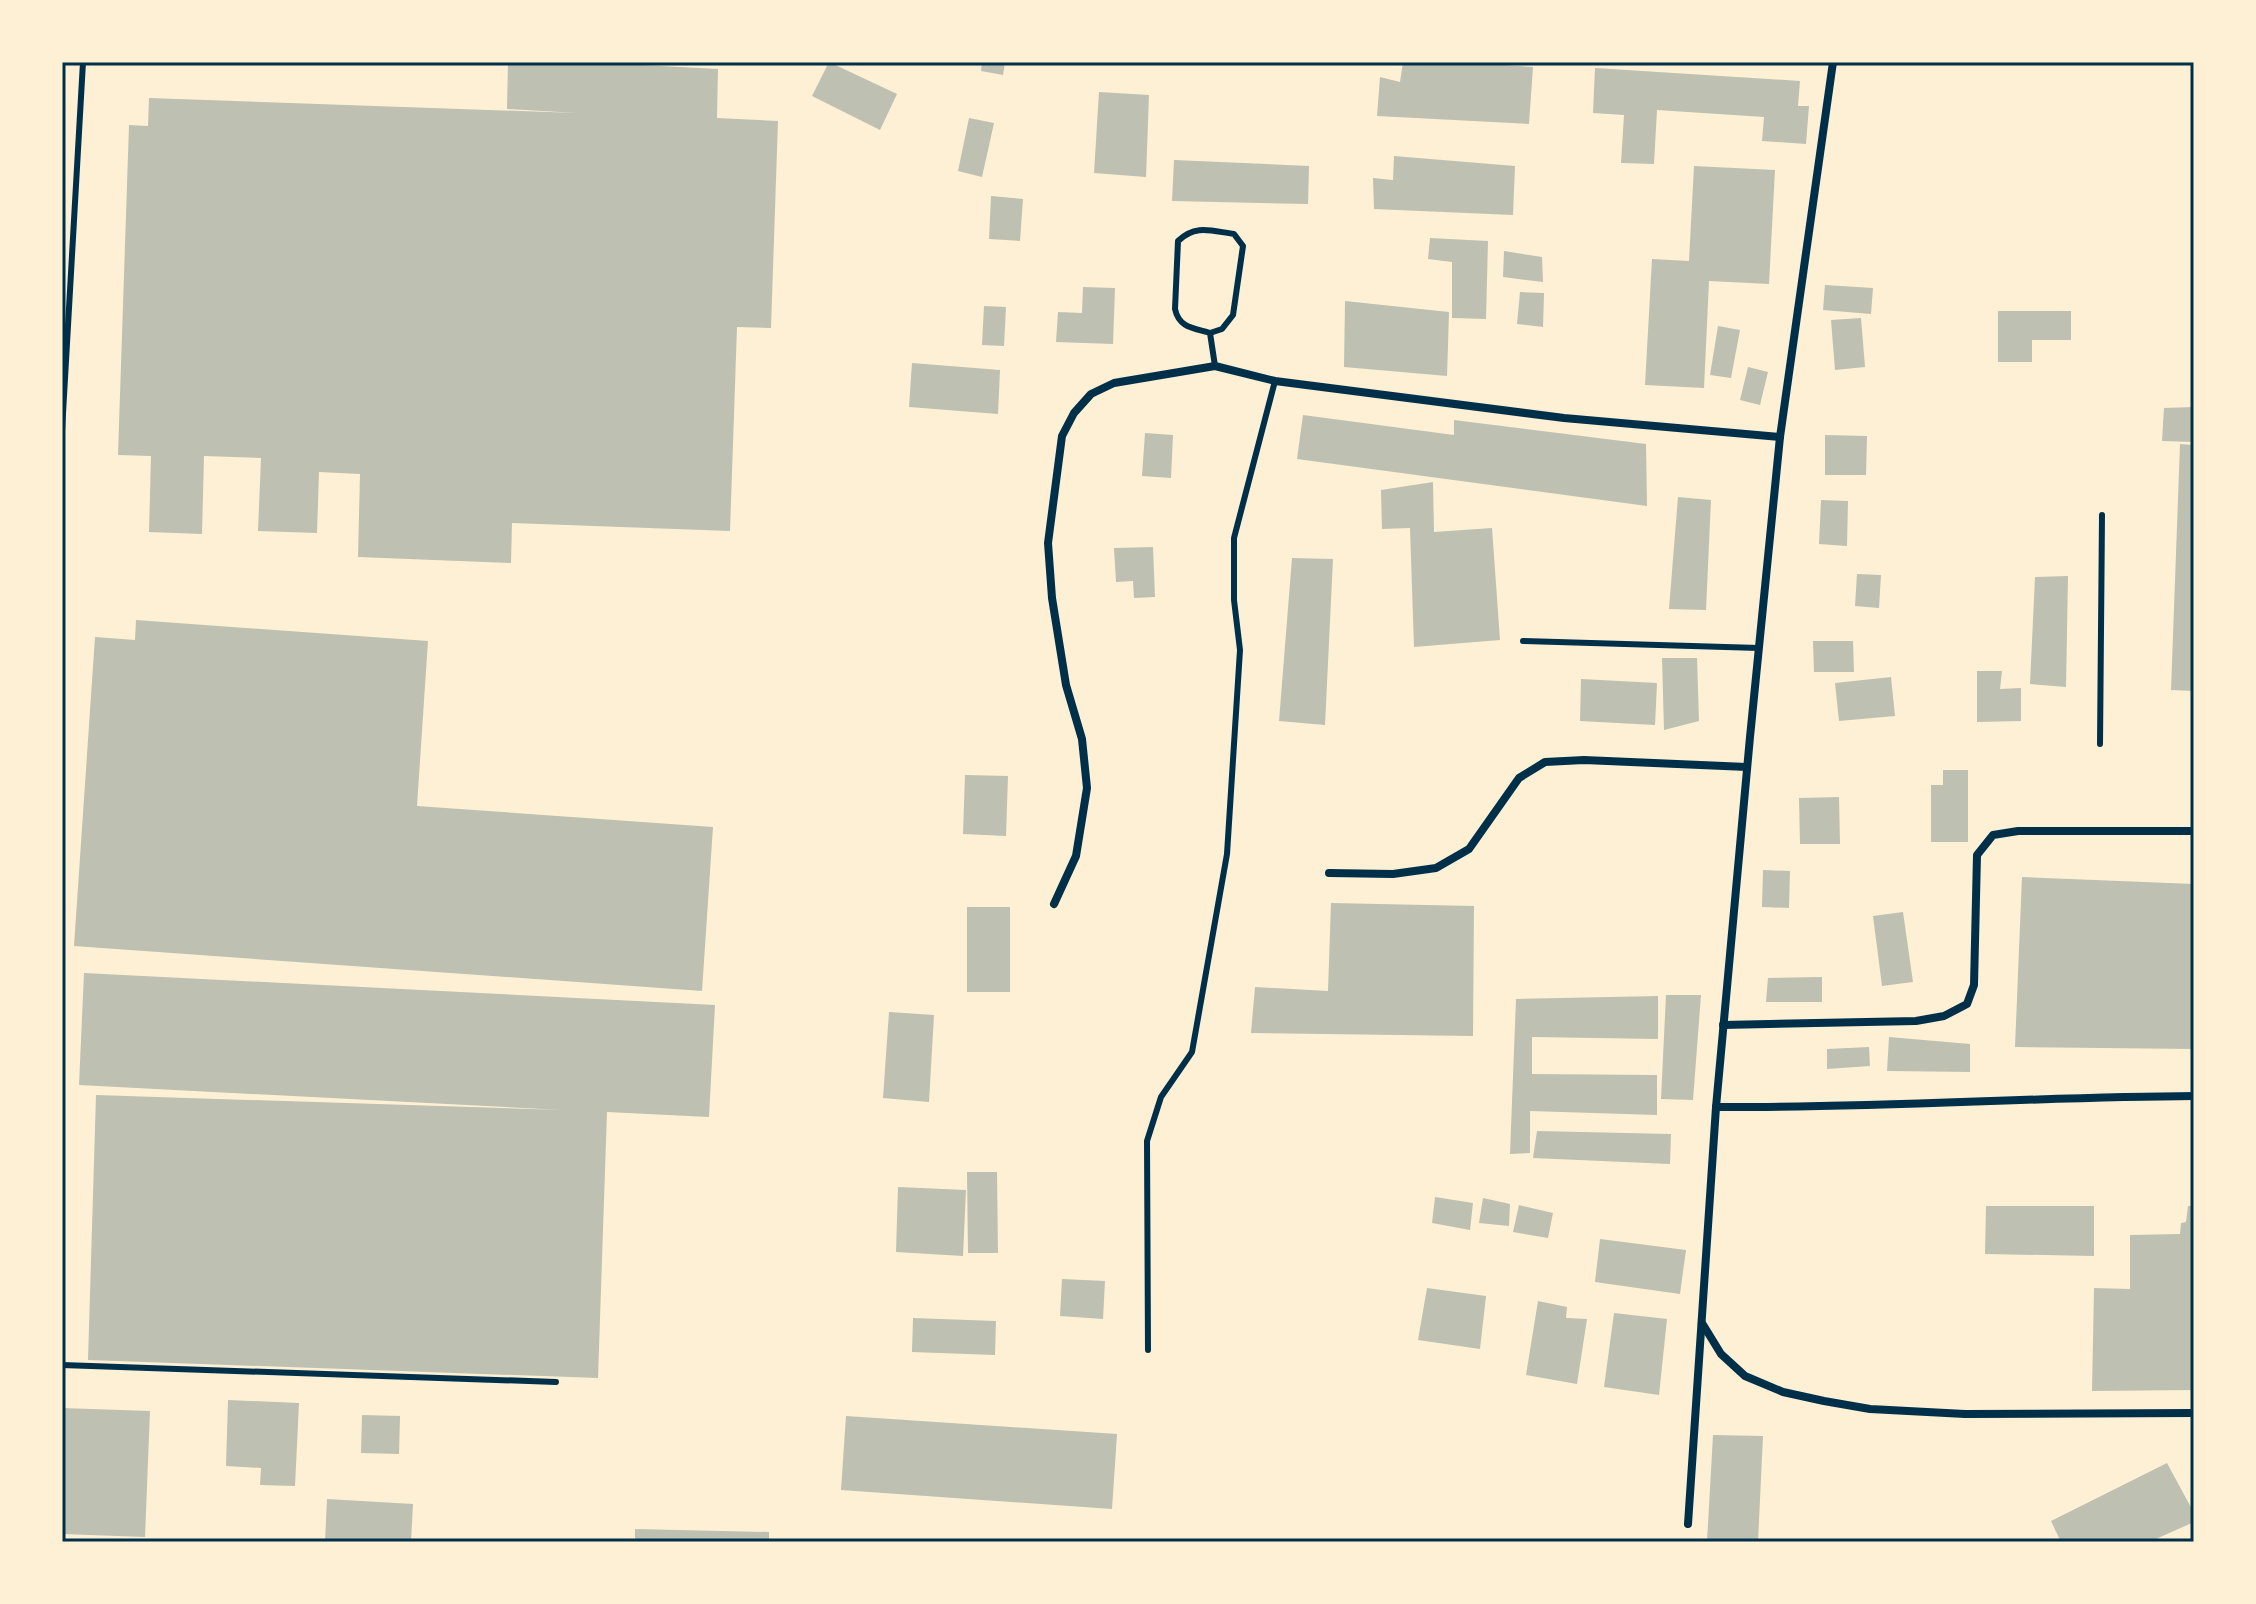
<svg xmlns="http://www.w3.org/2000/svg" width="2256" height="1604" viewBox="0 0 2256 1604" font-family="Lato,sans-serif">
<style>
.building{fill:#bec0b2}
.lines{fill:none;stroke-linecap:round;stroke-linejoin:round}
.service{stroke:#003049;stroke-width:6}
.minor{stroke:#003049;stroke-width:8}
.neatline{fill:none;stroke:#003049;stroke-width:3}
</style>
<rect width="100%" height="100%" fill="#fdf0d5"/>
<g class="building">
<path d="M 508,62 L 584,62 L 718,69 L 717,118 L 778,121 L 771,328 L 737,327 L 730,531 L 512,523 L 511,563 L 358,557 L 360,474 L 319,472 L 317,533 L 258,531 L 261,458 L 204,456 L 202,534 L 149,532 L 151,456 L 118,455 L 129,125 L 148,126 L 149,98 L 577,113 L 507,109 Z"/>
<path d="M 829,62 L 897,94 L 880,130 L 812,96 Z"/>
<path d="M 982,62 L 1005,62 L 1003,75 L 981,71 Z"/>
<path d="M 1403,62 L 1458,62 L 1533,67 L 1529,124 L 1377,116 L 1380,77 L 1400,82 Z"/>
<path d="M 1595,68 L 1800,81 L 1798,106 L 1809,106 L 1806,144 L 1762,141 L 1764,117 L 1657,110 L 1654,164 L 1621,163 L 1624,115 L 1593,113 Z"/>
<path d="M 1099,92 L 1149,95 L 1146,177 L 1094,173 Z"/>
<path d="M 969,118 L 994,123 L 982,177 L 958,171 Z"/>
<path d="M 1394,156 L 1515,166 L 1513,215 L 1374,209 L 1373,178 L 1393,180 Z"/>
<path d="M 1174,160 L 1309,166 L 1308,204 L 1172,201 Z"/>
<path d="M 1694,166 L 1775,170 L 1769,284 L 1709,281 L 1704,388 L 1645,385 L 1652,259 L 1689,261 Z"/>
<path d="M 991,196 L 1023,199 L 1020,241 L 989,239 Z"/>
<path d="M 1430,238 L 1488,241 L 1486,319 L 1452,318 L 1452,262 L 1428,259 Z"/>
<path d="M 1504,251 L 1542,257 L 1543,282 L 1503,277 Z"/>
<path d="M 1825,285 L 1873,288 L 1871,314 L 1823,310 Z"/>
<path d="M 1083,287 L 1115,288 L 1113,344 L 1056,342 L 1058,312 L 1082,313 Z"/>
<path d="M 1520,292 L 1544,293 L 1543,327 L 1517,324 Z"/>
<path d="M 1345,301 L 1449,312 L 1447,376 L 1344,367 Z"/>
<path d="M 984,306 L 1006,307 L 1004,346 L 982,345 Z"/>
<path d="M 1998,311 L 2071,311 L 2071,340 L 2032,340 L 2032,362 L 1998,362 Z"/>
<path d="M 1861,318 L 1865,367 L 1835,370 L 1831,320 Z"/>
<path d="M 1718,326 L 1740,330 L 1731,378 L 1710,375 Z"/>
<path d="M 912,363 L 1000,370 L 998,414 L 909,407 Z"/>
<path d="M 1748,367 L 1768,372 L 1760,405 L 1740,400 Z"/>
<path d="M 2194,407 L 2194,442 L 2162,441 L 2164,408 Z"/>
<path d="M 1303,415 L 1454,435 L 1454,420 L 1646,444 L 1647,506 L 1297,459 Z"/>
<path d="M 1145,433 L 1173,435 L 1171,478 L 1142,476 Z"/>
<path d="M 1825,435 L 1867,436 L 1866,475 L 1825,475 Z"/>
<path d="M 2180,444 L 2194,445 L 2194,691 L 2171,690 Z"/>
<path d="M 1433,482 L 1434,532 L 1492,528 L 1500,640 L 1414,647 L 1410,528 L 1382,529 L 1381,490 Z"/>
<path d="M 1678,497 L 1711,500 L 1706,610 L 1669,609 Z"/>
<path d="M 1821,500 L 1848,501 L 1847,546 L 1819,544 Z"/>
<path d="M 1153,547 L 1155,597 L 1134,598 L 1133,581 L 1116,582 L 1114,548 Z"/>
<path d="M 1292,558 L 1333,559 L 1325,725 L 1279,721 Z"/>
<path d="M 1857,574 L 1881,575 L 1879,608 L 1855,606 Z"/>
<path d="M 2068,576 L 2066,687 L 2030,684 L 2035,577 Z"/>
<path d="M 136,620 L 428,641 L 417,806 L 713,827 L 702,991 L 74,946 L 95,637 L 135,640 Z"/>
<path d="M 1813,641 L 1853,641 L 1854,672 L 1814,672 Z"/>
<path d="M 1662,658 L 1697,658 L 1699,721 L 1664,730 Z"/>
<path d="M 1977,671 L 2002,671 L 2000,689 L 2021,688 L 2021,721 L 1977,722 Z"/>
<path d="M 1891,677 L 1895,716 L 1839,721 L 1835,683 Z"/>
<path d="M 1581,679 L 1657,683 L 1655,725 L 1580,721 Z"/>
<path d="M 1943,770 L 1968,770 L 1968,842 L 1931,842 L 1931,785 L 1943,785 Z"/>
<path d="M 965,775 L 1008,776 L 1006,836 L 963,834 Z"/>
<path d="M 1839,797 L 1840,844 L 1800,844 L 1799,798 Z"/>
<path d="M 1763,870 L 1790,871 L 1789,908 L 1762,907 Z"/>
<path d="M 2022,877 L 2194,884 L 2194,1049 L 2015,1047 Z"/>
<path d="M 1331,903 L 1474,906 L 1473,1036 L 1251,1033 L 1255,987 L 1328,991 Z"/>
<rect x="967" y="907" width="43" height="85"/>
<path d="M 1903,912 L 1913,982 L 1882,986 L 1873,916 Z"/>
<path d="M 84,973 L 715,1005 L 709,1117 L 607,1112 L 598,1378 L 88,1360 L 96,1095 L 562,1110 L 79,1085 Z"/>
<path d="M 1822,977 L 1822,1002 L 1766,1002 L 1768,978 Z"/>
<path d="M 1666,995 L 1701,995 L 1693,1100 L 1661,1099 Z"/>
<path d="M 1658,996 L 1658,1039 L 1532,1037 L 1532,1074 L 1657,1075 L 1657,1115 L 1530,1111 L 1530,1153 L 1510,1154 L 1516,999 Z"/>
<path d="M 889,1012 L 934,1015 L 929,1102 L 883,1098 Z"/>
<path d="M 1889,1037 L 1970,1044 L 1970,1072 L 1887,1071 Z"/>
<path d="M 1869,1047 L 1870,1066 L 1827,1069 L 1827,1049 Z"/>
<path d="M 1537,1131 L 1671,1134 L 1670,1164 L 1533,1158 Z"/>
<path d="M 967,1172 L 997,1172 L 998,1253 L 968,1253 Z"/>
<path d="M 898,1187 L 966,1190 L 963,1256 L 896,1252 Z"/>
<path d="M 1435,1197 L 1473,1203 L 1470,1230 L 1432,1223 Z"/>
<path d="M 1483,1198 L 1510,1204 L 1509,1226 L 1479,1223 Z"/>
<path d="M 1519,1205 L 1553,1213 L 1548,1238 L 1513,1232 Z"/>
<path d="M 1986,1206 L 2094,1206 L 2094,1256 L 1985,1254 Z"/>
<path d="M 2188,1206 L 2194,1206 L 2194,1390 L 2092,1391 L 2094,1288 L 2130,1289 L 2130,1235 L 2180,1234 L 2181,1223 L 2186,1222 Z"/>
<path d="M 1600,1239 L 1686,1250 L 1680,1294 L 1595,1282 Z"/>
<path d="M 1062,1279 L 1105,1281 L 1103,1319 L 1060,1316 Z"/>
<path d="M 1427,1288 L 1486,1296 L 1480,1349 L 1418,1340 Z"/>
<path d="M 1538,1301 L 1567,1307 L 1566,1318 L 1587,1319 L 1577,1384 L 1526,1375 Z"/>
<path d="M 1614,1313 L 1667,1319 L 1659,1395 L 1604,1387 Z"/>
<path d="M 913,1318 L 996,1321 L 995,1355 L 912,1352 Z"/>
<path d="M 228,1400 L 299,1403 L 295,1486 L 260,1485 L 261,1468 L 226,1466 Z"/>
<path d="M 62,1408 L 150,1411 L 145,1537 L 62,1534 Z"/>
<path d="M 362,1415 L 400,1416 L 399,1454 L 361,1453 Z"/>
<path d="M 846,1416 L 1117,1434 L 1112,1509 L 841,1490 Z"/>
<path d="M 1713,1435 L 1763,1436 L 1758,1542 L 1707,1542 Z"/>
<path d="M 2167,1463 L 2194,1513 L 2194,1522 L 2149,1542 L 2061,1542 L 2051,1521 Z"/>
<path d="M 327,1499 L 413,1504 L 411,1542 L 325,1542 Z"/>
<path d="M 635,1529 L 769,1532 L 769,1542 L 635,1542 Z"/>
</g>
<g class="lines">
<g class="service">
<path d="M 1210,333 C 1194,328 1179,328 1175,309 L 1178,241 C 1196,224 1211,231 1234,234 L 1243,246 L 1233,315 L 1222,329 L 1210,333 L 1215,366"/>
<path d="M 62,431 L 83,62"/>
<path d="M 1523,641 L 1759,648"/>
<path d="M 2100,744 L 2102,515"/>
<path d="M 1148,1350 L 1147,1141 L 1161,1097 L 1192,1052 L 1227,854 L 1240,650 L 1234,600 L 1234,538 L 1275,381"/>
<path d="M 62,1365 L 556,1382"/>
</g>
<g class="minor">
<path d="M 1329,873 L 1393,874 L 1436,868 L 1469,849 L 1519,778 L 1545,762 L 1584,760 L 1747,767"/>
<path d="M 1054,904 L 1076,856 L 1087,788 L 1082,739 L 1066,685 L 1052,598 L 1048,543 L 1062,436 L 1074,413 L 1091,394 L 1114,383 L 1215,366 L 1275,381 L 1564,418 L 1780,437"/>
<path d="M 1723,1025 L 1916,1021 L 1944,1016 L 1967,1004 L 1974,985 L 1977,855 L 1993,835 L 2018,831 L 2194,831"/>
<path d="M 1716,1107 C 1875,1108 2034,1097 2194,1096"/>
<path d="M 1702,1323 L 1721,1354 L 1745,1376 L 1783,1392 L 1824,1401 L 1870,1409 L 1965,1414 L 2194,1413"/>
<path d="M 1688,1524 L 1716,1107 L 1750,737 L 1780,437 L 1833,62"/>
</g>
</g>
<rect width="2256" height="1604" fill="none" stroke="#fdf0d5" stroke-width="128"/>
<rect x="64" y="64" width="2128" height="1476" class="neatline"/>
</svg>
